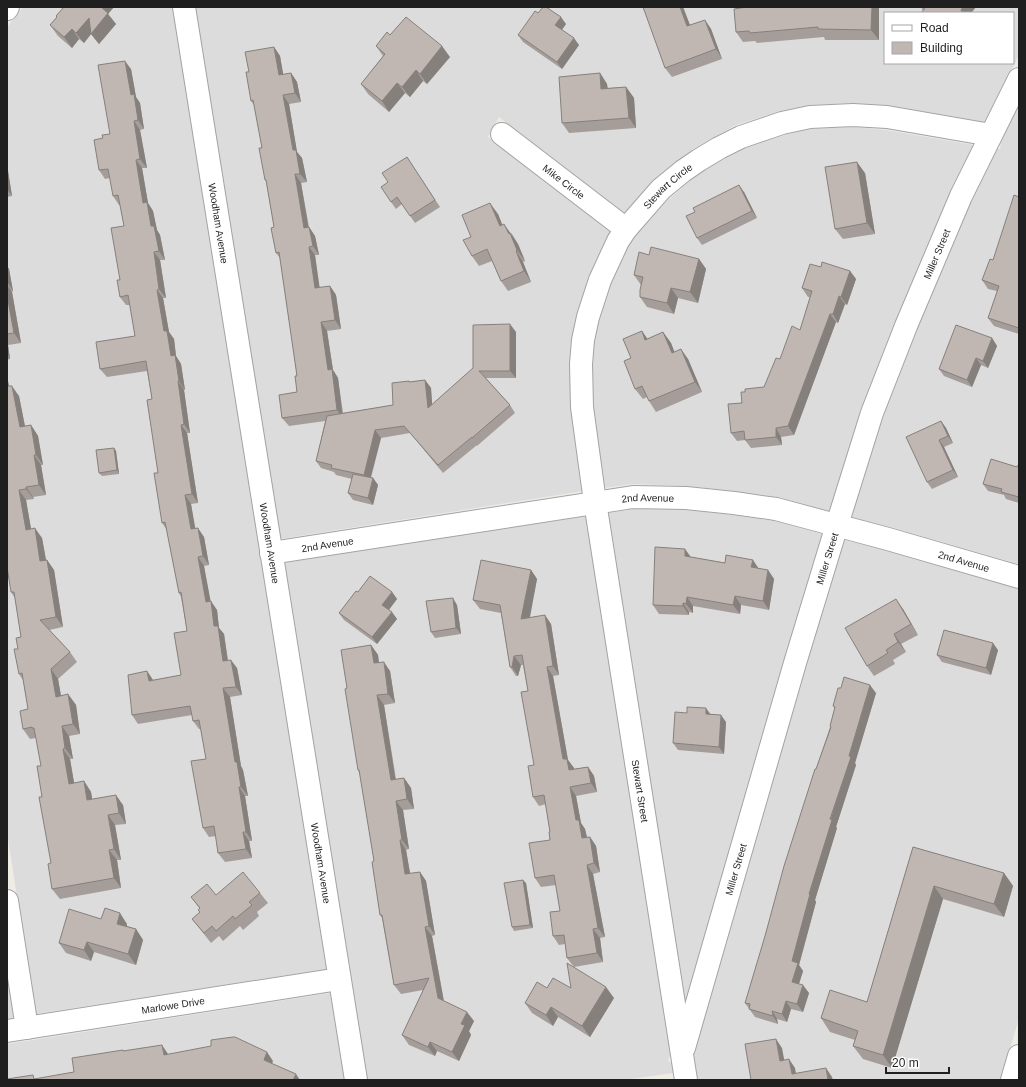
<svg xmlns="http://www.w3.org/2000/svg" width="1026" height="1087" viewBox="0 0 1026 1087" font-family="Helvetica,sans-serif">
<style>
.residential{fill:#dddcdc;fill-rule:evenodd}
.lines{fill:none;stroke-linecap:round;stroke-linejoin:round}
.street-casing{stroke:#a3a3a3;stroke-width:24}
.street{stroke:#fff;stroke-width:22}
.wall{fill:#a59d9a}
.shaded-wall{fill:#86807d}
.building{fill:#c0b7b3;stroke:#86807d}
.labels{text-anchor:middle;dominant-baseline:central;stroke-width:4;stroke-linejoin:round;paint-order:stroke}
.street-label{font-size:10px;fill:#1f1f1f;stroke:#fff}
</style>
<rect width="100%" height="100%" fill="#efece6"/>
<g class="residential">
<path d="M 23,7 L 173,7 L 327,969 L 35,1014 L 7,832 L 7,27 Z"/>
<path d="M 195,7 L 1019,7 L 1019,55 L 985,122 L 888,105 L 853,103 L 809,105 L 780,111 L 736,125 L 714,137 L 693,149 L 677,161 L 655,180 L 624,213 L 499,117 L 488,137 L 611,231 L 590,276 L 578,312 L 572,339 L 570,364 L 571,407 L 583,491 L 280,539 ZM 885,13 L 1013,13 L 1013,63 L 885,63 Z"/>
<path d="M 1019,104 L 1019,564 L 890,527 L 851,517 L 882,418 L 915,332 L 971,202 L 997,149 L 1000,149 L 1001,140 Z"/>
<path d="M 854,127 L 886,130 L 974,145 L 952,190 L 896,321 L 862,408 L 830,511 L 777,497 L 734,491 L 686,486 L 633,484 L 604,488 L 593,407 L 591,365 L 593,343 L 598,321 L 609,286 L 627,248 L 634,237 L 669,199 L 690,181 L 704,170 L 745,148 L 785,135 L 812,129 Z"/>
<path d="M 634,509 L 686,510 L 733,515 L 775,521 L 822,534 L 785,659 L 685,1005 L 607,513 Z"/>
<path d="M 586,516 L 671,1053 L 668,1061 L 672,1063 L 674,1073 L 624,1080 L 367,1080 L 283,563 Z"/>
<path d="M 844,540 L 886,550 L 1019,589 L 1019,1018 L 1001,1080 L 696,1080 L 693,1056 L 805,667 Z"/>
<path d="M 7,969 L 15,1017 L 7,1019 Z"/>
<path d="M 330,993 L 345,1080 L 7,1080 L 7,1044 Z"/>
</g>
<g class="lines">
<g class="street-casing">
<g id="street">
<path id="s1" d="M 184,7 L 356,1080"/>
<path d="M 7,9 L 8,7"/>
<path id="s2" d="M 502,134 L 626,229"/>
<path id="s3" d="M 271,553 L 633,497 L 686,498 L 734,503 L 776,509 L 888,539 L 1019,577"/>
<path d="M 7,901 L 27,1028"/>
<path id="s4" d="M 7,1031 L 339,979"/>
<path id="s5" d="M 684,1048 L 795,663 L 837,525 L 872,413 L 906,326 L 961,196 L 1019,79"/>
<path id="s6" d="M 686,1080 L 595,502 L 582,407 L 581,364 L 583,340 L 588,317 L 600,280 L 618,241 L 626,229 L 661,189 L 683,171 L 699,160 L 719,148 L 741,137 L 782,123 L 810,117 L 853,115 L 887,117 L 991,135"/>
<path d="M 1012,1080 L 1019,1056"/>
</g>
</g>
<use href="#street" class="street"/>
</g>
<g class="wall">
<path d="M 64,7 L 114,7 L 108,14 L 116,24 L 99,44 L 91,34 L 84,43 L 79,39 L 72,48 L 58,36 L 50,25 L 57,17 L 56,16 Z"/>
<path d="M 683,7 L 690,25 L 705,20 L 711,29 L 722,59 L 672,77 L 665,68 Z"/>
<path d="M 747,7 L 879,7 L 879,40 L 825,40 L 824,37 L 757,43 L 755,41 L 743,42 L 736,32 Z"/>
<path d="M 921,7 L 976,7 L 971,13 L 921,13 L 923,11 Z"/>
<path d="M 566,24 L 562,30 L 579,45 L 562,69 L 523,42 L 518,35 Z"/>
<path d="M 390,35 L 450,57 L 427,84 L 423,81 L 410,97 L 405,93 L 389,112 L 368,94 L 361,84 L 383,56 L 376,46 Z"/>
<path d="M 274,47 L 280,56 L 283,75 L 291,73 L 297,82 L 301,102 L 289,104 L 297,152 L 302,158 L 307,182 L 301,183 L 309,227 L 315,236 L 319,255 L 315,255 L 319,288 L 330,286 L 336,295 L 341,329 L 327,331 L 333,370 L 338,378 L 343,413 L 393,405 L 409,381 L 409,382 L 425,380 L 431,388 L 432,405 L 516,332 L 516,378 L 486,378 L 510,405 L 515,413 L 477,446 L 477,445 L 443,473 L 410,433 L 381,438 L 371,478 L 373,478 L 378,485 L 373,505 L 353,500 L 348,493 L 352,479 L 336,475 L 334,472 L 321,468 L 316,461 L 325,421 L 289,426 L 282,418 L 297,392 L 297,376 L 280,258 L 276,253 L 274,227 L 266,181 L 265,180 L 262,148 L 254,105 L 251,101 L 249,72 Z"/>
<path d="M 131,69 L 136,97 L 140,103 L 144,129 L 140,130 L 147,168 L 142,168 L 148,203 L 153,211 L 157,230 L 160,235 L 165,260 L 160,260 L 166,298 L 163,298 L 169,332 L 174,339 L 176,356 L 181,364 L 185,390 L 184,390 L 190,433 L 187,433 L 198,503 L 191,504 L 195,529 L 204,537 L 209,565 L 204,566 L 210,601 L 217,610 L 219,628 L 224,634 L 228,660 L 237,668 L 242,695 L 230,697 L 241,766 L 243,770 L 248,796 L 245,796 L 252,841 L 249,841 L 252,858 L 225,862 L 218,853 L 216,836 L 209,837 L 203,828 L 206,759 L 201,729 L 199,729 L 193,721 L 192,715 L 138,724 L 132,715 L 147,671 L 153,680 L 181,675 L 187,631 L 181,597 L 179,593 L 167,530 L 162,523 L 152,399 L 147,371 L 107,377 L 100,369 L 135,336 L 130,305 L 126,305 L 120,297 L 124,226 L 120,205 L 119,205 L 113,196 L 110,178 L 105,179 L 99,170 L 103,138 L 110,134 Z"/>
<path d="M 600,73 L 607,84 L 608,88 L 626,87 L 634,98 L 636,128 L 569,133 L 562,123 Z"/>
<path d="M 407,157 L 440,207 L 415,223 L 402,204 L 396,209 L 391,202 L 388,182 Z"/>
<path d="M 7,170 L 8,171 L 12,196 L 7,197 Z"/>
<path d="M 865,173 L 875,234 L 843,239 L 835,229 Z"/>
<path d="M 744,192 L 757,218 L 702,245 L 697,238 Z"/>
<path d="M 1019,197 L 1019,334 L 994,326 L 988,318 L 997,291 L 988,289 L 982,280 L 993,260 Z"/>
<path d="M 498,214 L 502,225 L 512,234 L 518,244 L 525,261 L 523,262 L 531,282 L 508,291 L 501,281 L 492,261 L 479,266 L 472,256 L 471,237 Z"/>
<path d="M 699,259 L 706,269 L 698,303 L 678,298 L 674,314 L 647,307 L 640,297 L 641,285 L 634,275 Z"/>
<path d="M 7,266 L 9,269 L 13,291 L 12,292 L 21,343 L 8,345 L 10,359 L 7,360 Z"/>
<path d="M 821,267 L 850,271 L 856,279 L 847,305 L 845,304 L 838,323 L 836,322 L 794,435 L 781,437 L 782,445 L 751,448 L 745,440 L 737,441 L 731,433 L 745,392 L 764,387 L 780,359 L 800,330 L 810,297 L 808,297 L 802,288 Z"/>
<path d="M 642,331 L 647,339 L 663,332 L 671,343 L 674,352 L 688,359 L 702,392 L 656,412 L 649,401 L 647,397 L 643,399 L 635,389 L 631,358 Z"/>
<path d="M 992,338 L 997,346 L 988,368 L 981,365 L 972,387 L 944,376 L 939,369 Z"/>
<path d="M 7,376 L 9,386 L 19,396 L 25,426 L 31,425 L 38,436 L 43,465 L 41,465 L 46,495 L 33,497 L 34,499 L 26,500 L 31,529 L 42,538 L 46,560 L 47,560 L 54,570 L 63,627 L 49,630 L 70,652 L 77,662 L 58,679 L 61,696 L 68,694 L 76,705 L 80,734 L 69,736 L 73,759 L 70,759 L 74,783 L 84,781 L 91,792 L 92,799 L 123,805 L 126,824 L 115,825 L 121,860 L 117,860 L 121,888 L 60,899 L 52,889 L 51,863 L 42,797 L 41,766 L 36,738 L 30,739 L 23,729 L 28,709 L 23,680 L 19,674 L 18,649 L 21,637 L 15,598 L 11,592 Z"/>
<path d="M 941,421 L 946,428 L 953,443 L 944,447 L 958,477 L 932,489 L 927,482 Z"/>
<path d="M 114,448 L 116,451 L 119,474 L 102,476 L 99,473 Z"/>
<path d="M 1019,466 L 1019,503 L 1006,499 L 1004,495 L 988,491 L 983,484 Z"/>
<path d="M 685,549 L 691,557 L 768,570 L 774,579 L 769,610 L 741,605 L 740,614 L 693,606 L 693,613 L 689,612 L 689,615 L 659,614 L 653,605 Z"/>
<path d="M 531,570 L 537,579 L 529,618 L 551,624 L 559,675 L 553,676 L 568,760 L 574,768 L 574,769 L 588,767 L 594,776 L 597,792 L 576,796 L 581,823 L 585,829 L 587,837 L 590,837 L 596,846 L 600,872 L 593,874 L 605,937 L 600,938 L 603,962 L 574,967 L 567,958 L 565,944 L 559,945 L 553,936 L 560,911 L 556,885 L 541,887 L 535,878 L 550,840 L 550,832 L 546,804 L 539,806 L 533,797 L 534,765 L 528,691 L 523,665 L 521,665 L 518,676 L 516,676 L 510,667 L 501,613 L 480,609 L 473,600 Z"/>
<path d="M 358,592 L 392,592 L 397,599 L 389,610 L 397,619 L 377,644 L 344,620 L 339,613 Z"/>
<path d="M 457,605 L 461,634 L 435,638 L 431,632 Z"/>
<path d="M 903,609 L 918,635 L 901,644 L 906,652 L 893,660 L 895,664 L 874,676 L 867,666 Z"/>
<path d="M 371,645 L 378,655 L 379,662 L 390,671 L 395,703 L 384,705 L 396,779 L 404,778 L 411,788 L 414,809 L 403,810 L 409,849 L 406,850 L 410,874 L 420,872 L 426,881 L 435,935 L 432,936 L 444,1001 L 474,1021 L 469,1031 L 471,1035 L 459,1061 L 437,1051 L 435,1056 L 409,1045 L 402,1035 L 423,990 L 401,994 L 394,985 L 382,918 L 380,915 L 374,861 L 360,774 L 358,770 L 347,688 Z"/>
<path d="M 998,650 L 991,675 L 942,662 L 937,655 Z"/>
<path d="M 876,693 L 855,763 L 856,765 L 836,827 L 837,828 L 815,900 L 816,902 L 799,965 L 803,971 L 799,984 L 809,993 L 803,1012 L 791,1009 L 787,1022 L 777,1019 L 778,1024 L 755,1017 L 745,1003 L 816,769 L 830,727 L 830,726 L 835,709 L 833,706 Z"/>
<path d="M 711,714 L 726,722 L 724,754 L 678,750 L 673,743 Z"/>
<path d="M 913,847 L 1004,873 L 1013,886 L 1004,917 L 943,899 L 892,1068 L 863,1059 L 853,1046 L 855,1040 L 830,1032 L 821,1018 L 867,1002 Z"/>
<path d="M 526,883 L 533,928 L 514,931 L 512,927 Z"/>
<path d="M 260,893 L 268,903 L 257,912 L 259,916 L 243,930 L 240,926 L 223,941 L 219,936 L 211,943 L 200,929 L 192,919 L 200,912 L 200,909 L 191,897 L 216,895 Z"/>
<path d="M 101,919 L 127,924 L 127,926 L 136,929 L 143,940 L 136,965 L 94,952 L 91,961 L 66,953 L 59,943 Z"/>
<path d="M 547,988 L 571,988 L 614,998 L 590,1037 L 558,1017 L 553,1026 L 532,1013 L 525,1003 Z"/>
</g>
<g class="shaded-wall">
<path d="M 100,7 L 114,7 L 108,14 L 116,24 L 99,44 L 91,34 L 84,43 L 76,33 L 89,18 Z"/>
<path d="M 680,7 L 683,7 L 694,36 L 687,26 Z"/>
<path d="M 872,7 L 879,7 L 879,40 L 871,30 Z"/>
<path d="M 963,7 L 976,7 L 971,13 L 961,13 L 961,10 Z"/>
<path d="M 561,17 L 566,24 L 560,32 L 555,25 Z"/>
<path d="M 705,20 L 711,29 L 722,59 L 716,49 Z"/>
<path d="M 72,29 L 79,39 L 72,48 L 64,37 Z"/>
<path d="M 574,38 L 579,45 L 562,69 L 557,62 Z"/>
<path d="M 442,46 L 450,57 L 427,84 L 420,74 Z"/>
<path d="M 274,47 L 280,56 L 285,84 L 279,75 Z"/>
<path d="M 125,61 L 131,69 L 136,97 L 140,103 L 144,129 L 138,120 L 131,95 Z"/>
<path d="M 416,70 L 423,81 L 410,97 L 402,87 Z"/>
<path d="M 291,73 L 297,82 L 301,102 L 295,93 Z"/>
<path d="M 600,73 L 607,84 L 608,99 L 601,89 Z"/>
<path d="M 397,83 L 405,93 L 389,112 L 382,101 Z"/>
<path d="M 626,87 L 634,98 L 636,128 L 629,118 Z"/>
<path d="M 283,95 L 289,104 L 297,152 L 302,158 L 307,182 L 300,174 L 293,150 Z"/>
<path d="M 134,121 L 140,130 L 147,168 L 140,159 Z"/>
<path d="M 136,160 L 142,168 L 148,203 L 153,211 L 157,230 L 160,235 L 165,260 L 159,251 L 151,226 L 143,203 Z"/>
<path d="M 857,162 L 865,173 L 875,234 L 867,223 Z"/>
<path d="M 7,170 L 8,171 L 12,196 L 7,189 Z"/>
<path d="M 295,174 L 301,183 L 310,237 L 304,228 Z"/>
<path d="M 739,185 L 744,192 L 757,218 L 752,211 Z"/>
<path d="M 490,203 L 498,214 L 507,236 L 500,226 Z"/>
<path d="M 504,224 L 518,244 L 525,261 L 517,250 Z"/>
<path d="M 309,227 L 315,236 L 319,255 L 313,246 Z"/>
<path d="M 309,247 L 315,255 L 321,297 L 315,288 Z"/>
<path d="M 516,251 L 523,262 L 531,282 L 524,271 Z"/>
<path d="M 154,252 L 160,260 L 166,298 L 159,289 Z"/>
<path d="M 699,259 L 706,269 L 698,303 L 690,292 Z"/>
<path d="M 7,266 L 9,269 L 13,291 L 7,282 Z"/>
<path d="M 850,271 L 856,279 L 847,305 L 841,297 Z"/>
<path d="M 7,285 L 12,292 L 21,343 L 14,333 L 7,295 Z"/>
<path d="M 330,286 L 336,295 L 341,329 L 335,320 Z"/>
<path d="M 671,288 L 678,298 L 674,314 L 667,303 Z"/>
<path d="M 157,290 L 163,298 L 169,332 L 174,339 L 176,356 L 181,364 L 185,390 L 179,381 L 164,331 Z"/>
<path d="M 839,296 L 845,304 L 838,323 L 833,314 Z"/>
<path d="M 830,314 L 836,322 L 794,435 L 788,426 Z"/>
<path d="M 321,322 L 327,331 L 333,370 L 338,378 L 343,419 L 337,410 L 328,370 Z"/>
<path d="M 510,324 L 516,332 L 516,378 L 510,371 Z"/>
<path d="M 642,331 L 649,341 L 645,340 Z"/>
<path d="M 663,332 L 671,343 L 679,363 L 672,353 Z"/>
<path d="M 992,338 L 997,346 L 988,368 L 983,361 Z"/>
<path d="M 7,344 L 8,345 L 10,359 L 7,354 Z"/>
<path d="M 681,349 L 688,359 L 702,392 L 695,382 Z"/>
<path d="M 976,358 L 981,365 L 972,387 L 967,380 Z"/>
<path d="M 7,376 L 11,397 L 7,391 Z"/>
<path d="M 425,380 L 431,388 L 433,416 L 428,408 Z"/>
<path d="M 178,381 L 184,390 L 190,433 L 184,424 Z"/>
<path d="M 12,386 L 19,396 L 27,437 L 20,427 Z"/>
<path d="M 941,421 L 946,428 L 953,443 L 948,436 Z"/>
<path d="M 31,425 L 38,436 L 43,465 L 36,455 Z"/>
<path d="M 181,425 L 187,433 L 198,503 L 192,494 Z"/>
<path d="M 776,428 L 781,437 L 782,445 L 776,437 Z"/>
<path d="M 375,430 L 381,438 L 369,483 L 364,475 Z"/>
<path d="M 939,440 L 944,447 L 958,477 L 953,470 Z"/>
<path d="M 114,448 L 116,451 L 119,474 L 117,470 Z"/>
<path d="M 34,455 L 41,465 L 46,495 L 39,485 Z"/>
<path d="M 373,478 L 378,485 L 373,505 L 368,498 Z"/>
<path d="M 26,487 L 33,497 L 34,499 L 26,489 Z"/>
<path d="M 19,490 L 26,500 L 33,540 L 26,530 Z"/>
<path d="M 185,495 L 191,504 L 197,538 L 191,529 Z"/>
<path d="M 35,528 L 42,538 L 48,571 L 40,561 Z"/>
<path d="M 198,528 L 204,537 L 209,565 L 203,556 Z"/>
<path d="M 685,549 L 691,558 L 685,556 Z"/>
<path d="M 198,557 L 204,566 L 211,603 L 211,601 L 217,610 L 219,628 L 224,634 L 229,670 L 223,661 L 214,626 L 206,602 Z"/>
<path d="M 47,560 L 54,570 L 63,627 L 56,617 Z"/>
<path d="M 753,560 L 759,569 L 751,567 Z"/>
<path d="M 531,570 L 537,579 L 528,628 L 521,619 Z"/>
<path d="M 768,570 L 774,579 L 769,610 L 763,601 Z"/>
<path d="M 392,592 L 397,599 L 387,612 L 382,605 Z"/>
<path d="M 735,596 L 741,605 L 740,614 L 733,605 Z"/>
<path d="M 687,597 L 693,606 L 693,613 L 686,604 Z"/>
<path d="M 453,598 L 457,605 L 461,634 L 456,628 Z"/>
<path d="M 896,599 L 903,609 L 918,635 L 911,624 Z"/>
<path d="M 683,603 L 689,612 L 689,615 L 683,606 Z"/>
<path d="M 392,612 L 397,619 L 377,644 L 372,637 Z"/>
<path d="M 545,615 L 551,624 L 559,675 L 553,666 Z"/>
<path d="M 894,634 L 901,644 L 906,652 L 898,642 Z"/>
<path d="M 993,643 L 998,650 L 991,675 L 986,668 Z"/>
<path d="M 371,645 L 378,655 L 380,673 L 374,663 Z"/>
<path d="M 514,656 L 521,665 L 518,676 L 512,667 Z"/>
<path d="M 231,660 L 237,668 L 242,695 L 236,687 Z"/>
<path d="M 384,662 L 390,671 L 395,703 L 388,694 Z"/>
<path d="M 547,667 L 553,676 L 568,760 L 574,768 L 576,779 L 563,759 Z"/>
<path d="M 51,669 L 58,679 L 63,707 L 56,697 Z"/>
<path d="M 147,671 L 153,680 L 149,681 Z"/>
<path d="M 870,685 L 876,693 L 855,763 L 856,765 L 836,827 L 837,828 L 815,900 L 816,902 L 799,965 L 803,971 L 797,990 L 792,982 L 792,961 L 809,894 Z"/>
<path d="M 223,688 L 230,697 L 241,766 L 243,770 L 248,796 L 241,787 L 235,762 Z"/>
<path d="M 68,694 L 76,705 L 80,734 L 73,724 Z"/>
<path d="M 377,695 L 384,705 L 397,790 L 391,780 Z"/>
<path d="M 706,708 L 711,715 L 706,714 Z"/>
<path d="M 721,715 L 726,722 L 724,754 L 719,747 Z"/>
<path d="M 62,726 L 69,736 L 73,759 L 65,748 Z"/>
<path d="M 63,749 L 70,759 L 76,794 L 69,784 Z"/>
<path d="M 588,767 L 594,776 L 597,792 L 591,783 Z"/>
<path d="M 404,778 L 411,788 L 414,809 L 407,799 Z"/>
<path d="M 84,781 L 91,792 L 94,810 L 87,800 Z"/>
<path d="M 239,787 L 245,796 L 252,841 L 246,832 Z"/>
<path d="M 570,787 L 576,796 L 581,823 L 585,829 L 589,847 L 582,838 L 576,820 Z"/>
<path d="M 116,795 L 123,805 L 126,824 L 119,813 Z"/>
<path d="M 396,801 L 403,810 L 409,849 L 402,840 Z"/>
<path d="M 108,815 L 115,825 L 121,860 L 114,849 Z"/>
<path d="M 243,832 L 249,841 L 252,858 L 246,849 Z"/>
<path d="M 590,837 L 596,846 L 600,872 L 594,863 Z"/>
<path d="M 400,840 L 406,850 L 412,884 L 405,874 Z"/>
<path d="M 109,850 L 117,860 L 121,888 L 114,878 Z"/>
<path d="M 587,865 L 593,874 L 605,937 L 598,928 Z"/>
<path d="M 420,872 L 426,881 L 435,935 L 429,926 Z"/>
<path d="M 1004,873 L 1013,886 L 1004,917 L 994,904 Z"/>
<path d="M 523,880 L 526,883 L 533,928 L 530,925 Z"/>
<path d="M 934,886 L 943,899 L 892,1068 L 883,1055 Z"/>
<path d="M 120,913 L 127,924 L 124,934 L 117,924 Z"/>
<path d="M 425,927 L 432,936 L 445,1008 L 438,998 Z"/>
<path d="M 136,929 L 143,940 L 136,965 L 128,954 Z"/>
<path d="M 593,929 L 600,938 L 603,962 L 597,953 Z"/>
<path d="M 87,942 L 94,952 L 91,961 L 84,950 Z"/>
<path d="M 803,985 L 809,993 L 803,1012 L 797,1004 Z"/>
<path d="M 606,987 L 614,998 L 590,1037 L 582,1026 Z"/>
<path d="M 786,1001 L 791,1009 L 787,1022 L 782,1014 Z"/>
<path d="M 551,1007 L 558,1017 L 553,1026 L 546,1015 Z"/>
<path d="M 772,1011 L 777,1019 L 778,1024 L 773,1016 Z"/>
<path d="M 467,1012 L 474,1021 L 469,1031 L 471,1035 L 459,1061 L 452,1052 L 461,1024 Z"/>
<path d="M 776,1039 L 782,1048 L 786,1069 L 780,1061 Z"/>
<path d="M 430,1042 L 437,1051 L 435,1056 L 428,1047 Z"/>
<path d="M 162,1045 L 168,1054 L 164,1055 Z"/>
<path d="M 267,1052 L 273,1061 L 270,1069 L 264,1060 Z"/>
<path d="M 789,1059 L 795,1068 L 797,1080 L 792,1074 Z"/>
<path d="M 826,1068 L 832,1077 L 833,1080 L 828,1080 Z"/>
<path d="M 296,1074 L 300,1080 L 293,1080 Z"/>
</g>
<g class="building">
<path d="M 64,7 L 101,7 L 108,13 L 91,34 L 89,18 L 76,33 L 72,29 L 64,37 L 50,25 L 57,17 L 56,16 Z"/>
<path d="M 543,7 L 546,7 L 561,17 L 555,25 L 574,38 L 557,62 L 518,35 L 535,11 L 538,13 Z"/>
<path d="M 643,7 L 680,7 L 687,26 L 705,20 L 716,49 L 665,68 Z"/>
<path d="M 747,7 L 872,7 L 871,30 L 818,29 L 818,27 L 750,33 L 749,31 L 736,32 L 734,9 Z"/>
<path d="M 924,7 L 963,7 L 961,10 L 962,12 L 961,13 L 921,13 L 925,8 Z"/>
<path d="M 406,17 L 442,46 L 420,74 L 416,70 L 402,87 L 397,83 L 382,101 L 361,84 L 385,54 L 376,46 L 387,32 L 390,35 Z"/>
<path d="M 274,47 L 279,75 L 291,73 L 295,93 L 283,95 L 293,150 L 296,150 L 300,174 L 295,174 L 304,228 L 309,227 L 313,246 L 309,247 L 315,288 L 330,286 L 335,320 L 321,322 L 328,370 L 332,369 L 337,410 L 282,418 L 279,395 L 297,392 L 295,376 L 297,376 L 279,252 L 276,253 L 271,228 L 274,227 L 266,180 L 265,180 L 259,148 L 262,148 L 253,100 L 251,101 L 246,72 L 249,72 L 245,52 Z"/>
<path d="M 125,61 L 131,95 L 134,94 L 138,120 L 134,121 L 140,159 L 136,160 L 143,203 L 147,202 L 151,226 L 154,226 L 159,251 L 154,252 L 159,289 L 157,290 L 164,331 L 167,331 L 171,356 L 175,355 L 179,381 L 178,381 L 184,424 L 181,425 L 192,494 L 185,495 L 191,529 L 198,528 L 203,556 L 198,557 L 206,602 L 211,601 L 214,626 L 218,626 L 223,661 L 231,660 L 236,687 L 223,688 L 235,762 L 237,762 L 241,787 L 239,787 L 246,832 L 243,832 L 246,849 L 218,853 L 214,826 L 203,828 L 191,761 L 206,759 L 199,720 L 193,721 L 190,706 L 132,715 L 128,675 L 147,671 L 149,681 L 181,675 L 174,633 L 187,631 L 181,592 L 179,593 L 165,522 L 162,523 L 154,473 L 158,473 L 147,400 L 152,399 L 146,361 L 100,369 L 96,342 L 135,336 L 128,295 L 120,297 L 117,280 L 120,280 L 111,228 L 124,226 L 118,195 L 113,196 L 108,169 L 99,170 L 94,140 L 103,138 L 102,135 L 110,134 L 98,65 Z"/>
<path d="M 600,73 L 601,89 L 626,87 L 629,118 L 562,123 L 559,77 Z"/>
<path d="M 407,157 L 435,200 L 410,216 L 397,197 L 391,202 L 381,187 L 388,182 L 382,173 Z"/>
<path d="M 857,162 L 867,223 L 835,229 L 825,167 Z"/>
<path d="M 739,185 L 752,211 L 697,238 L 686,216 L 695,212 L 693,208 Z"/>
<path d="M 1014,195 L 1019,197 L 1019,328 L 988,318 L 999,286 L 982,280 L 990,259 L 993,260 Z"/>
<path d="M 490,203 L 500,226 L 504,224 L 509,234 L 510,233 L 517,250 L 516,251 L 524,271 L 501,281 L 487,249 L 472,256 L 463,240 L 471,237 L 462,215 Z"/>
<path d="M 651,247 L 699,259 L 690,292 L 671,288 L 667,303 L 640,297 L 640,290 L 643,277 L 634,275 L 639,252 L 649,255 Z"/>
<path d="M 822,262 L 850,271 L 841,297 L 839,296 L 833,314 L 830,314 L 788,426 L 776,428 L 776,437 L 745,440 L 744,431 L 731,433 L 728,404 L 742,403 L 741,392 L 745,392 L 745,389 L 764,387 L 776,358 L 780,359 L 792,326 L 800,330 L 812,291 L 802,288 L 810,264 L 821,267 Z"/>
<path d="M 7,295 L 14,333 L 7,334 Z"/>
<path d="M 510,324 L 510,371 L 479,371 L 510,405 L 472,438 L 472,437 L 438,465 L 404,426 L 375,430 L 364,475 L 331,468 L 332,465 L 316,461 L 327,416 L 393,405 L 392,383 L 409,381 L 409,382 L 425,380 L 428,408 L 473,368 L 473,325 Z"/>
<path d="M 956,325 L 992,338 L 983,361 L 976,358 L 967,380 L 939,369 Z"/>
<path d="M 642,331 L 645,340 L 663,332 L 672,353 L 681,349 L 695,382 L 649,401 L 642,386 L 635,389 L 624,361 L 631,358 L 623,339 Z"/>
<path d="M 7,386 L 12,386 L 20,427 L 31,425 L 36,455 L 34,455 L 39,485 L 26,487 L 26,489 L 19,490 L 26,530 L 35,528 L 40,561 L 47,560 L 56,617 L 40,620 L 70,652 L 51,669 L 56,697 L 68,694 L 73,724 L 62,726 L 65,748 L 63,749 L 69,784 L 84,781 L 87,800 L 116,795 L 119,813 L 108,815 L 114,849 L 109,850 L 114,878 L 52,889 L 48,864 L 51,863 L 39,797 L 42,797 L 37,766 L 41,766 L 34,728 L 32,728 L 32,727 L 23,729 L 20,711 L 28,709 L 22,673 L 19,674 L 14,649 L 18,649 L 16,638 L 21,637 L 14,592 L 11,592 L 7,567 Z"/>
<path d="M 941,421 L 948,436 L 939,440 L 953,470 L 927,482 L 906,437 Z"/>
<path d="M 114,448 L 117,470 L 99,473 L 96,450 Z"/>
<path d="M 991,459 L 1017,467 L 1018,465 L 1019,466 L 1019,497 L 1001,492 L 1002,489 L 983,484 Z"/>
<path d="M 353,474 L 373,478 L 368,498 L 348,493 Z"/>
<path d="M 655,547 L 685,549 L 685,556 L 725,563 L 726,555 L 753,560 L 751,567 L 768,570 L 763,601 L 735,596 L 733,605 L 687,597 L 686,604 L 683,603 L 683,606 L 653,605 Z"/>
<path d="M 481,560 L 531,570 L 521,619 L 545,615 L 553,666 L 547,667 L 563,759 L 567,759 L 569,770 L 588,767 L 591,783 L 570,787 L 576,820 L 579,820 L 582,838 L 590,837 L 594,863 L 587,865 L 598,928 L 593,929 L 597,953 L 567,958 L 564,935 L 553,936 L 550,912 L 560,911 L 554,875 L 535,878 L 529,843 L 550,840 L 549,832 L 550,832 L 544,795 L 533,797 L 528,766 L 534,765 L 521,692 L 528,691 L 522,655 L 514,656 L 512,667 L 510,667 L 500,605 L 473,600 Z"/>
<path d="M 370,576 L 392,592 L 382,605 L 392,612 L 372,637 L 339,613 L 356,591 L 358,592 Z"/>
<path d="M 453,598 L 456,628 L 431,632 L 426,601 Z"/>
<path d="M 896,599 L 911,624 L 894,634 L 898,642 L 886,650 L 888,653 L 867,666 L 845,628 Z"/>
<path d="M 944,630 L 993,643 L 986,668 L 937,655 Z"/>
<path d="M 371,645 L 374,663 L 384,662 L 388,694 L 377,695 L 391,780 L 404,778 L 407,799 L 396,801 L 402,840 L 400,840 L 405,874 L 420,872 L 429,926 L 425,927 L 438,998 L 467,1012 L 461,1024 L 465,1025 L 452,1052 L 430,1042 L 428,1047 L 402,1035 L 429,978 L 394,985 L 382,915 L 380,915 L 372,862 L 374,861 L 359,770 L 358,770 L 345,689 L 347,688 L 341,650 Z"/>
<path d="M 844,677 L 870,685 L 849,756 L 851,757 L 830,819 L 832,820 L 809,894 L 810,894 L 792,961 L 798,963 L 792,982 L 803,985 L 797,1004 L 786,1001 L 782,1014 L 772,1011 L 773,1016 L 749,1009 L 750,1004 L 745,1003 L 765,936 L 784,866 L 815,769 L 816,769 L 831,727 L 830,726 L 835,707 L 833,706 L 838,688 L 841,688 Z"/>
<path d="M 687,707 L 706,708 L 706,714 L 721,715 L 719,747 L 673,743 L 675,712 L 687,713 Z"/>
<path d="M 913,847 L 1004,873 L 994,904 L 934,886 L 883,1055 L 853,1046 L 858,1031 L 821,1018 L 830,990 L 867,1002 Z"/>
<path d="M 243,872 L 260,893 L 249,902 L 252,905 L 235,919 L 233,916 L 216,931 L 212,926 L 204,933 L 192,919 L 200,912 L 198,910 L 200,908 L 191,897 L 207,884 L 216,895 Z"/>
<path d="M 523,880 L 530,925 L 512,927 L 504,883 Z"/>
<path d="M 105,908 L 120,913 L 117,924 L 136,929 L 128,954 L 87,942 L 84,950 L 59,943 L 69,909 L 101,919 Z"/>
<path d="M 567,963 L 606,987 L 582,1026 L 551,1007 L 546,1015 L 525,1003 L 537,982 L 547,988 L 553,978 L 571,988 Z"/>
<path d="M 233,1037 L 235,1037 L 267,1052 L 264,1060 L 296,1074 L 293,1080 L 7,1080 L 7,1079 L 33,1075 L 34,1079 L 74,1072 L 72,1058 L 123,1050 L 123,1051 L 162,1045 L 164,1055 L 211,1046 L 211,1040 Z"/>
<path d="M 776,1039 L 780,1061 L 789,1059 L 792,1074 L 826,1068 L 828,1080 L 751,1080 L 745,1044 Z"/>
</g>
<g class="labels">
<g class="street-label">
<text stroke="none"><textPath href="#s2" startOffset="78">Mike Circle</textPath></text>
<text stroke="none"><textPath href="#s6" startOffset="928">Stewart Circle</textPath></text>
<text stroke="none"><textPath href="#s1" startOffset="219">Woodham Avenue</textPath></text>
<text stroke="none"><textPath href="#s5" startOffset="834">Miller Street</textPath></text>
<text stroke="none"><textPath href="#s3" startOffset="381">2nd Avenue</textPath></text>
<text stroke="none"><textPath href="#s1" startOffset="543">Woodham Avenue</textPath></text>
<text stroke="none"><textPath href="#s3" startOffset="57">2nd Avenue</textPath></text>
<text stroke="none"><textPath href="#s5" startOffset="510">Miller Street</textPath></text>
<text stroke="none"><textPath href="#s3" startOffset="705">2nd Avenue</textPath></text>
<text transform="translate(640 791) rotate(81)">Stewart Street</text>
<text stroke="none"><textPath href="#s1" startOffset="867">Woodham Avenue</textPath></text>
<text stroke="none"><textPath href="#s5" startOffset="186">Miller Street</textPath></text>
<text stroke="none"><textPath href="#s4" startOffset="168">Marlowe Drive</textPath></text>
</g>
</g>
<rect width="1026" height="1087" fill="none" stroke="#1f1f1f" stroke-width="16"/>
<rect x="884" y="12" width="130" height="52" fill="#ffffff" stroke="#a5a5a5"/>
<rect x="892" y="25" width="20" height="6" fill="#ffffff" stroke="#a5a5a5"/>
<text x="920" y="32" font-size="12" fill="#1f1f1f">Road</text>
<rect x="892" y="42" width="20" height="12" fill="#c0b7b3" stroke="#a5a5a5"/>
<text x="920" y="52" font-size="12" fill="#1f1f1f">Building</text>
<path d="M886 1067v6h63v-6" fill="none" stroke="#1f1f1f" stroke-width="2"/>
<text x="892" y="1067" font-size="12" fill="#1f1f1f" stroke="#ffffff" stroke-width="3" paint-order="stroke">20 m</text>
</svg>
